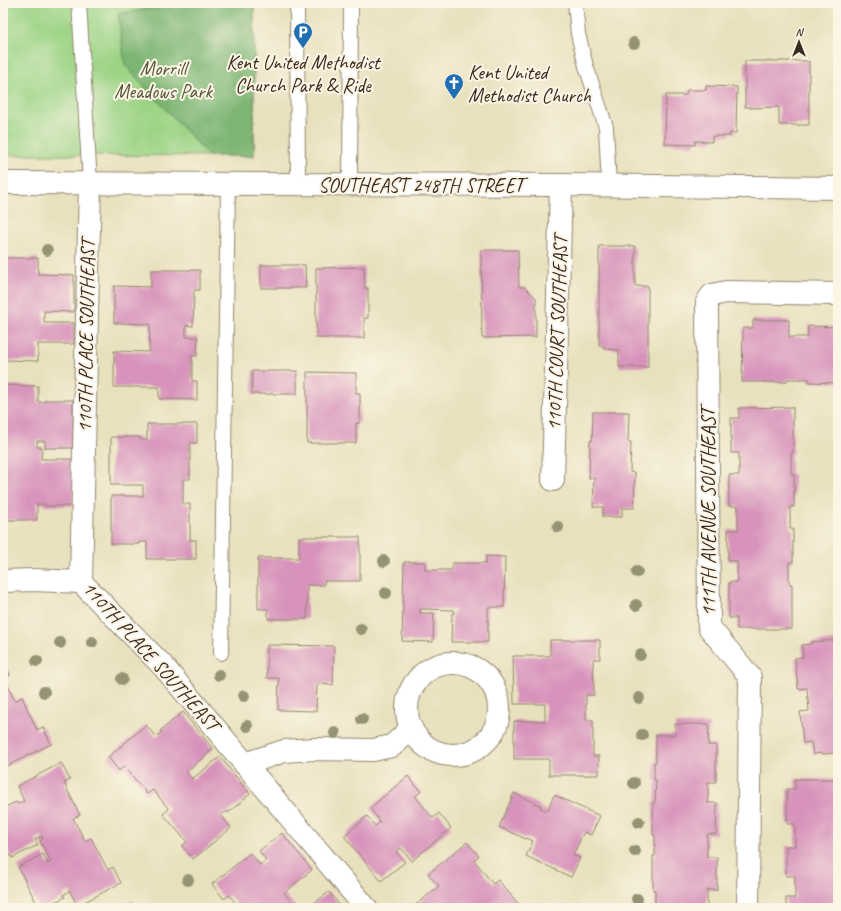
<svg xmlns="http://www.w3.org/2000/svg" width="841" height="911" viewBox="0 0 841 911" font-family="Caveat,sans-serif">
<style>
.green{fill:#9cd486;stroke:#6c7f52}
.forest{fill:#7db673;stroke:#5c7048}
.building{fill:#d793bb}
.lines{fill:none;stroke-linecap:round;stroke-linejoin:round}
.lane-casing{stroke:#92866e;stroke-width:16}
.street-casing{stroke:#92866e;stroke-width:24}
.secondary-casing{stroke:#92866e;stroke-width:24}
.lane{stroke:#fff;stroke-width:14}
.street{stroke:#fff;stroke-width:22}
.secondary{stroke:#fff;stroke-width:22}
.tree{fill:#969374}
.labels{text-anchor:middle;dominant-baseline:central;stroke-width:4;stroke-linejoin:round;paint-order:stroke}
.poi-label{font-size:20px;fill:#3b2a1e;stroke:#fcf5e5}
.park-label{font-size:20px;fill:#535438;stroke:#fcf5e5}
.street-label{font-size:20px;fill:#3b2a1e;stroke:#fcf5e5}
</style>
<rect width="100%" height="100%" fill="#fcf5e5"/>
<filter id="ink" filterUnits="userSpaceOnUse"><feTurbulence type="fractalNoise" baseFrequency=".025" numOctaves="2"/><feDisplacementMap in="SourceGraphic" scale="8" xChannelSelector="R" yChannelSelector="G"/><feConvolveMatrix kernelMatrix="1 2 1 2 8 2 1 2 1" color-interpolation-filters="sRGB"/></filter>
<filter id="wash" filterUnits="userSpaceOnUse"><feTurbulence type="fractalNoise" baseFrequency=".012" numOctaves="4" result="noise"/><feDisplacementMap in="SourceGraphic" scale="16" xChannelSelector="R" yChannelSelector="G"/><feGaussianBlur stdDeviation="0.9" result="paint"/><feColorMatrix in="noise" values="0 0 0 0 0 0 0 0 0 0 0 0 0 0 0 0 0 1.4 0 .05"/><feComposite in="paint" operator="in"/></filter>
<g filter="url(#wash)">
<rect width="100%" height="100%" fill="#e8e1be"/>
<path class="green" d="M 3,3 L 254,3 L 254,156 L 3,155 Z"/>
<path class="forest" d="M 187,3 L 254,3 L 254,156 L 209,156 L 125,65 L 118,14 Z"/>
<g id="blocks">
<g class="building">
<path d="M 745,61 L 809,61 L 809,125 L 779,125 L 779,107 L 750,108 L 750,107 L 745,107 Z"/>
<path d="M 706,86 L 737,87 L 736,133 L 730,133 L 730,136 L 712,136 L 712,142 L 695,141 L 695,145 L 665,144 L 666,95 L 686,95 L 687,90 L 706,90 Z"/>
<path d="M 599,246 L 635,246 L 635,286 L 648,286 L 648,367 L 619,367 L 619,350 L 604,349 L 604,346 L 599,346 Z"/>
<path d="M 481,250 L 518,250 L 519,287 L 525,287 L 536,298 L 536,337 L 482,338 Z"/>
<path d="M 3,258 L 38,258 L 38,274 L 74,275 L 74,312 L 44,311 L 44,323 L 74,323 L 74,344 L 38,344 L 38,361 L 3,360 Z"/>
<path d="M 261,265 L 305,265 L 306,288 L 261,288 Z"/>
<path d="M 364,267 L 365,288 L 368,288 L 368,318 L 364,318 L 364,338 L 316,338 L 316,268 Z"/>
<path d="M 151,270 L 200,270 L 200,290 L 194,290 L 193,326 L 186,325 L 186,337 L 198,337 L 197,356 L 192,356 L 192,381 L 197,381 L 197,400 L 159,399 L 159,387 L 114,387 L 114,351 L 149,352 L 150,324 L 114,323 L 114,286 L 151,287 Z"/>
<path d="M 753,320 L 789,320 L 789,337 L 808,337 L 808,326 L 838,327 L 838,383 L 809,382 L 809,379 L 787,379 L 787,382 L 742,382 L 743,328 L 753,328 Z"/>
<rect x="252" y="371" width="45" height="23"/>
<path d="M 307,372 L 356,373 L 356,393 L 360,393 L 360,423 L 356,423 L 356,443 L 307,443 Z"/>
<path d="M 3,385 L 38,386 L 38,402 L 45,402 L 45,400 L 73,400 L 73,448 L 45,448 L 45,441 L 37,441 L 37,447 L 42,447 L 41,459 L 74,459 L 73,506 L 45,506 L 45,504 L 37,504 L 37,520 L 3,520 Z"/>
<path d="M 793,407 L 793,453 L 791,453 L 791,474 L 794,474 L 794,507 L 790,507 L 790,529 L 793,529 L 793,562 L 789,562 L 789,584 L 792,584 L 792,629 L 737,629 L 737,618 L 729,618 L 729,582 L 737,582 L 737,561 L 728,561 L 728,530 L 738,530 L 738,506 L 729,506 L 729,475 L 739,475 L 739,453 L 731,453 L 731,418 L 739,418 L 739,408 Z"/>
<path d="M 593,412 L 629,412 L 628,442 L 631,442 L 630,472 L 635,473 L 634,508 L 622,508 L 622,517 L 603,517 L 603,507 L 593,507 L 594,478 L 589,478 L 590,441 L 592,441 Z"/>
<path d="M 147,424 L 197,424 L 197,443 L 190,443 L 190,479 L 183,479 L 183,504 L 190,504 L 190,540 L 196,540 L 196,559 L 147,559 L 147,542 L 139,542 L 139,544 L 111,544 L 111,496 L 143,496 L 143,485 L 111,485 L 111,437 L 140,437 L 140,440 L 147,440 Z"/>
<path d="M 299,537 L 360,537 L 360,581 L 324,581 L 324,585 L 307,585 L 307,619 L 268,619 L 268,609 L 258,609 L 258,558 L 299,558 Z"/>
<path d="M 486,556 L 505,557 L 504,607 L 488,607 L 488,642 L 451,642 L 452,613 L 454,613 L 454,610 L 420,609 L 420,613 L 434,613 L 433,642 L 402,641 L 404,562 L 425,562 L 425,570 L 452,570 L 452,563 L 486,563 Z"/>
<path d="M 550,640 L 600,640 L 600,659 L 593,659 L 594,695 L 586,695 L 586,720 L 593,720 L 593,756 L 599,756 L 599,775 L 549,775 L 549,759 L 514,759 L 514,721 L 545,721 L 545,704 L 514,704 L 513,656 L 550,656 Z"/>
<path d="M 838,640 L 838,753 L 822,754 L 822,753 L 813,754 L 811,742 L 803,743 L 800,712 L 809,711 L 807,688 L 798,689 L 795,658 L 803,657 L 802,645 L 811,644 L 811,642 Z"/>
<path d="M 267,645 L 334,646 L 333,685 L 317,684 L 316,711 L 278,710 L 279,678 L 267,678 Z"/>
<path d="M 3,660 L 10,675 L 4,678 L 15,701 L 22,697 L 37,730 L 43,727 L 51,744 L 7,766 L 3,758 Z"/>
<path d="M 183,712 L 213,749 L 186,772 L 192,779 L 220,757 L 250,794 L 228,813 L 227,811 L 221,815 L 231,828 L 193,859 L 182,846 L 187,842 L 163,814 L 169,809 L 153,790 L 147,794 L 124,766 L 119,771 L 108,757 L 146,725 L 156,737 L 162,732 L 160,731 Z"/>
<path d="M 675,724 L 709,724 L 708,745 L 716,745 L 716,782 L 708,782 L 708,803 L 717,803 L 716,834 L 707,834 L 707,857 L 717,857 L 717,890 L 707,890 L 707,908 L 655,908 L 655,890 L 653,890 L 653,856 L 655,856 L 655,835 L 653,835 L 653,802 L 655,802 L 656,780 L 654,780 L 654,762 L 656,762 L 656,735 L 675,735 Z"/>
<path d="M 61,763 L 70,780 L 64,783 L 80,815 L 73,818 L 85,841 L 91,838 L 108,870 L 113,867 L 121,883 L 77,906 L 70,891 L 63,895 L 65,897 L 43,908 L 39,908 L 18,867 L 43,854 L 48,864 L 51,862 L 40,841 L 43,839 L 42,836 L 35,839 L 38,845 L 12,858 L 3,840 L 3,808 L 16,802 L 18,804 L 24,801 L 17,786 Z"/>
<path d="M 408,776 L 421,792 L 415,796 L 433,818 L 439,813 L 451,828 L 412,861 L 401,848 L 396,852 L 405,862 L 381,881 L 344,836 L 367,816 L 375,826 L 380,822 L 370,808 Z"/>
<path d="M 795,779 L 838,779 L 838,908 L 786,908 L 786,898 L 795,898 L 795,876 L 786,876 L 786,846 L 795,846 L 795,824 L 787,824 L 787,789 L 795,789 Z"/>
<path d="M 514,793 L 541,806 L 540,808 L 547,811 L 554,795 L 600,816 L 591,835 L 584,832 L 573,855 L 580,858 L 571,877 L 526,856 L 533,841 L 527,838 L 526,839 L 499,827 Z"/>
<path d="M 282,833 L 312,870 L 284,893 L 297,908 L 240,908 L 229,895 L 224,899 L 212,884 L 250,853 L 260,865 L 266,860 L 259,851 Z"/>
<path d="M 467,842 L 479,856 L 474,860 L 493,884 L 498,880 L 521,907 L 520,908 L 412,908 L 439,886 L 428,874 Z"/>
<path d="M 329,892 L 342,908 L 308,908 Z"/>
<path d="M 132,904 L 134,908 L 123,908 Z"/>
</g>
</g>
</g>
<g filter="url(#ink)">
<use href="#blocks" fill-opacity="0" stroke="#92866e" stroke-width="1"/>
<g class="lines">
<g class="lane-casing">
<g id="lane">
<path d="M 79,3 L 90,183"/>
<path d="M 297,3 L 298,184"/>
<path d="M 575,3 L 578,34 L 586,66 L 606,127 L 609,186"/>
<path d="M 350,184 L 351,3"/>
<path d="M 221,653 L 228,184"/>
</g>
</g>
<g class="street-casing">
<g id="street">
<path d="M 90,183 L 81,582 L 163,666 L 366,908"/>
<path d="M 553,480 L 561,185"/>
<path d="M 3,581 L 33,580 L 81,582"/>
<circle cx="453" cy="709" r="46"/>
<path d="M 245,764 L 284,751 L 314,749 L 373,750 L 392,746 L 411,729"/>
<path d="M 748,908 L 750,677 L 709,627 L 707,302 L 712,295 L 726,292 L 838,294"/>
</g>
</g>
<g class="secondary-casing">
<path id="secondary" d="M 3,183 L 561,185 L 838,188"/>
</g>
<use href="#lane" class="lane"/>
<use href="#street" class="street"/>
<use href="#secondary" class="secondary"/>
</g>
<g class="tree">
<circle cx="634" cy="43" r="6"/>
<circle cx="47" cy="250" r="6"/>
<circle cx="558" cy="527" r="6"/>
<circle cx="384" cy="561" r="6"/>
<circle cx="637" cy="572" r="6"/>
<circle cx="386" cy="593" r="6"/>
<circle cx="636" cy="605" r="6"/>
<circle cx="361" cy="629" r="6"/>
<circle cx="92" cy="642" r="6"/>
<circle cx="60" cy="643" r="6"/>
<circle cx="640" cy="655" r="6"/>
<circle cx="37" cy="661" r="6"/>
<circle cx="219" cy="675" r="6"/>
<circle cx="122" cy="679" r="6"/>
<circle cx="44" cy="692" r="6"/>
<circle cx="244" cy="696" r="6"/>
<circle cx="639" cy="698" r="6"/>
<circle cx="362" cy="719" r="6"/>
<circle cx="247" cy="726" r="6"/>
<circle cx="335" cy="733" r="6"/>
<circle cx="642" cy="735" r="6"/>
<circle cx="634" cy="783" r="6"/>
<circle cx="639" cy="822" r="6"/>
<circle cx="635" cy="851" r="6"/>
<circle cx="188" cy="880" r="6"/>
<circle cx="637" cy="899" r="6"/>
</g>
</g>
<defs>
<g id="parking-pin" transform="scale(1)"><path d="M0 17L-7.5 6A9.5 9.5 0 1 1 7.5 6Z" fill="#1f6fb2" stroke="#fcf5e5"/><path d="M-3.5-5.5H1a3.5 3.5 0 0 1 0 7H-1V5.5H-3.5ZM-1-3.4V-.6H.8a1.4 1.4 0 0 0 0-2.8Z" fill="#fff"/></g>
<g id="church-pin" transform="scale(1)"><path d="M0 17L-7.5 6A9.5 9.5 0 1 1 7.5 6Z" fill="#1f6fb2" stroke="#fcf5e5"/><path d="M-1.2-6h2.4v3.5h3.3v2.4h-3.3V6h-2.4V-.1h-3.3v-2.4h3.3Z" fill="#fff"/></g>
</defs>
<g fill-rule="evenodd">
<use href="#parking-pin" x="303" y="32"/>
<use href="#church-pin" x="454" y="83"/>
</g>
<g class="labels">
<g class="poi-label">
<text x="303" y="62">Kent United Methodist<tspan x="303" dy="23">Church Park &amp; Ride</tspan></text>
<text x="468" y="72" text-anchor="start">Kent United<tspan x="468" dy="23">Methodist Church</tspan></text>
</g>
<g class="park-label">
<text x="163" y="68">Morrill<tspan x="163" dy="23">Meadows Park</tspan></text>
</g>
<g class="street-label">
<text x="421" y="185">SOUTHEAST 248TH STREET</text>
<text transform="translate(557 333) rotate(-88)">110TH COURT SOUTHEAST</text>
<text transform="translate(86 336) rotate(-89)">110TH PLACE SOUTHEAST</text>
<text transform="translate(708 512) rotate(-90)">111TH AVENUE SOUTHEAST</text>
<text transform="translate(151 656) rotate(48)">110TH PLACE SOUTHEAST</text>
</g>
</g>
<rect width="841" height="911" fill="none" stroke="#fcf5e5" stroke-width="16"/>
<g transform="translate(799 42)" stroke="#fcf5e5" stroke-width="3" paint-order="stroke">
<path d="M0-3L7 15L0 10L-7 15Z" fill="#3b2a1e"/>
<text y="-6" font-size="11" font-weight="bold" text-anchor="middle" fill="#3b2a1e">N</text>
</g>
</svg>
